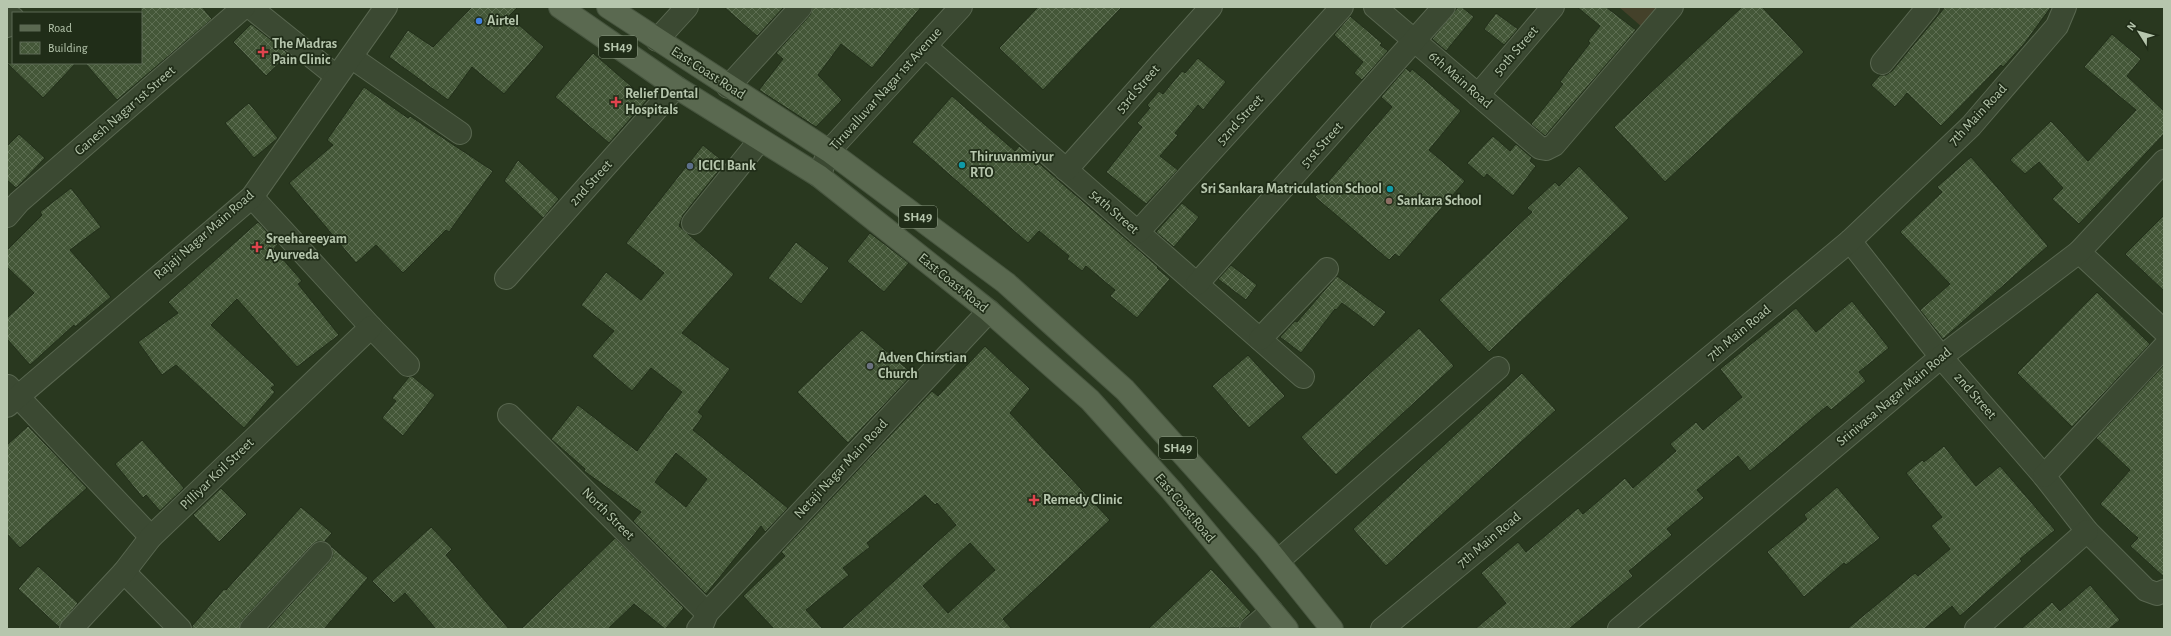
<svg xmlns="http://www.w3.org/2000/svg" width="2171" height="636" viewBox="0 0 2171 636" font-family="'Alegreya Sans',sans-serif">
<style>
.pitch{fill:#44412a}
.building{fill:url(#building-cross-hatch);stroke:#222f1a;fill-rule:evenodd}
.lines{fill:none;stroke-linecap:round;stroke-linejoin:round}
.minor-casing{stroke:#596750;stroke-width:24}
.primary-casing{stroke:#47553f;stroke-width:24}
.minor{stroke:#3b4932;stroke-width:22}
.primary{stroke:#5a6950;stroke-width:22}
.shop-dot{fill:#3f7fe0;stroke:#202d18;stroke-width:1.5}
.health-dot{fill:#e0444e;stroke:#202d18;stroke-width:1.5}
.culture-dot{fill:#0f9aa8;stroke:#202d18;stroke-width:1.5}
.service-dot{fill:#5c6f8a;stroke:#202d18;stroke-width:1.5}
.education-dot{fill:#8d6e63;stroke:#202d18;stroke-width:1.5}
.worship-dot{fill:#6b7280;stroke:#202d18;stroke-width:1.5}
.labels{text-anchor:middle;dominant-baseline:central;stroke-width:3.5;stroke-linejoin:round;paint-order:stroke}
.shield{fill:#202d18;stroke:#899880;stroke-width:1}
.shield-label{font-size:13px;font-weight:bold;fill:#b6c6ad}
.poi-label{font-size:14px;font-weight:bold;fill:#b6c6ad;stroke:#202d18;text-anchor:start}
.street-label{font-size:14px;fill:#b6c6ad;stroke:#202d18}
</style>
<defs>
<pattern id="building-cross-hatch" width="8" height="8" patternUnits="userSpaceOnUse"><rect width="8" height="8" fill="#445738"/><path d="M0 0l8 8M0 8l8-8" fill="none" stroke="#5d6e52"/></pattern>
</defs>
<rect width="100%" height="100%" fill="#29381f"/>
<path class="pitch" d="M 1619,7 L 1660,7 L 1642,27 Z"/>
<g class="building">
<path d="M 141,7 L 202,7 L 212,19 L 117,100 L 85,63 L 141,63 Z"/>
<path d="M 472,7 L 518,7 L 509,16 L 544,47 L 504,94 L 472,67 L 448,100 L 389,57 L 408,30 L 433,47 Z"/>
<path d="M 724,7 L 784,7 L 757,36 Z"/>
<path d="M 813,7 L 921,7 L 872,68 L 841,44 L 818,75 L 842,100 L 816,127 L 759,90 L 783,59 L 776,53 L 810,15 Z"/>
<path d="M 1038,7 L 1122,7 L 1043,90 L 999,48 Z"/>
<path d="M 1458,7 L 1462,7 L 1474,17 L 1446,51 L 1432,39 Z"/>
<path d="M 1577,7 L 1606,7 L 1636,30 L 1545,136 L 1531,124 L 1563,84 L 1560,82 L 1590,43 L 1588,41 L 1600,26 Z"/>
<path d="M 1742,7 L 1762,7 L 1804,52 L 1665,182 L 1614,127 Z"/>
<path d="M 1945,7 L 2051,7 L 2024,44 L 2003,67 L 2001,65 L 1941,126 L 1907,93 L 1895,107 L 1871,85 L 1880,75 L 1886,75 L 1892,71 Z"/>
<path d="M 1496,13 L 1518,29 L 1504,45 L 1484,29 Z"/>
<path d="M 1350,16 L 1382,43 L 1380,45 L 1388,51 L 1362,80 L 1354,73 L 1363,62 L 1334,35 Z"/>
<path d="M 251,24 L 289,54 L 266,76 L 233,42 Z"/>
<path d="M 2112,34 L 2141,59 L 2127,76 L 2164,111 L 2164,134 L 2079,224 L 2052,199 L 2063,188 L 2039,162 L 2025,174 L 2010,160 L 2051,121 L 2088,161 L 2136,110 L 2084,67 Z"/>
<path d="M 593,53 L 647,100 L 609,143 L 555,97 Z"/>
<path d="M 1198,58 L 1226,82 L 1203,110 L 1198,105 L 1175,133 L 1178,135 L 1160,156 L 1178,170 L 1146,204 L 1106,172 L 1142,127 L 1137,123 L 1150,108 L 1147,105 L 1159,91 L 1163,94 L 1182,71 L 1185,73 Z"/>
<path d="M 7,63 L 76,63 L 43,98 Z"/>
<path d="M 1406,68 L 1410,72 L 1412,69 L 1461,111 L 1429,150 L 1465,181 L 1399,257 L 1395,254 L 1389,260 L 1315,197 L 1392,107 L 1381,97 Z"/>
<path d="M 364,87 L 408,118 L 410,116 L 493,171 L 449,232 L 446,230 L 403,273 L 376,245 L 356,263 L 289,183 L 333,145 L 327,140 Z"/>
<path d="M 952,96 L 1015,151 L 1019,146 L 1158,267 L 1157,268 L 1170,279 L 1137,318 L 1110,296 L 1115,290 L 1086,266 L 1082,271 L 1067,259 L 1069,256 L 1039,231 L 1028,243 L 912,142 Z"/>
<path d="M 249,103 L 278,138 L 254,158 L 225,123 Z"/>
<path d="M 19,134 L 45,158 L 16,188 L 7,180 L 7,146 Z"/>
<path d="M 1493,136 L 1510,151 L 1516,144 L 1532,158 L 1530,161 L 1536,166 L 1513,196 L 1487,174 L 1484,178 L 1467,163 Z"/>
<path d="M 703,145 L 725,163 L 683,215 L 679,226 L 734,274 L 682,333 L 730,369 L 698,412 L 703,416 L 693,430 L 788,508 L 765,532 L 761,526 L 706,594 L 633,521 L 641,512 L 584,471 L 585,469 L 551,439 L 578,405 L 637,451 L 682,392 L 651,368 L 632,391 L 592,356 L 614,331 L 581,305 L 606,272 L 641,300 L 664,273 L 626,243 ZM 676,453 L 707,479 L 686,507 L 655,482 Z"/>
<path d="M 1971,157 L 2048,246 L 1943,339 L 1920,310 L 1950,284 L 1900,232 L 1942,192 L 1937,187 Z"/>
<path d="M 518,160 L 559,199 L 543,218 L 504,181 Z"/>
<path d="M 1579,166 L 1629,218 L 1489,352 L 1439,300 L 1532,212 L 1527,208 L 1555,182 L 1559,186 Z"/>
<path d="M 71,188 L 101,227 L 70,250 L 111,297 L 75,327 L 74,325 L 30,365 L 7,339 L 7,318 L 34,293 L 7,267 L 7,250 L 42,215 L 40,212 Z"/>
<path d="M 1182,203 L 1199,217 L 1174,247 L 1156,232 Z"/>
<path d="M 2164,215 L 2164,291 L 2125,254 Z"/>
<path d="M 258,222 L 278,244 L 274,249 L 302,281 L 298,284 L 339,335 L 297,367 L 237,299 L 211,325 L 275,385 L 271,388 L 275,392 L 244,428 L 176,365 L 162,375 L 138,342 L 178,313 L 168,302 Z"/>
<path d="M 870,233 L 909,263 L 884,292 L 847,261 Z"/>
<path d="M 796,242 L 829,268 L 801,304 L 768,278 Z"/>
<path d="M 1231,265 L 1257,285 L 1246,300 L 1218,279 Z"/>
<path d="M 1337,276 L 1386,312 L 1374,327 L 1342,303 L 1336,310 L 1335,309 L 1301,353 L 1280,337 L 1295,321 L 1297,322 Z"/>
<path d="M 2097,292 L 2150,344 L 2072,427 L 2017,373 Z"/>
<path d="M 1852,301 L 1889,348 L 1859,372 L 1866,381 L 1831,410 L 1827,406 L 1750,471 L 1738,456 L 1697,490 L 1704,498 L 1667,529 L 1672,535 L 1629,571 L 1633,576 L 1569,629 L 1475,629 L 1506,603 L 1481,573 L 1518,542 L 1526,552 L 1578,508 L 1583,514 L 1625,478 L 1633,488 L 1676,451 L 1670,444 L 1696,422 L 1703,430 L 1742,397 L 1720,369 L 1796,308 L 1816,332 Z"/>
<path d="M 1419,328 L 1454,366 L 1336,475 L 1301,437 Z"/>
<path d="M 862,330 L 913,374 L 848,443 L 797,392 Z"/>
<path d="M 985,346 L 1030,389 L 1010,413 L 1110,520 L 1003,619 L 1012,629 L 841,629 L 956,525 L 937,503 L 935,505 L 925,495 L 867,543 L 870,547 L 843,568 L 849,575 L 806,610 L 823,629 L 774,629 L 743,596 L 785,556 L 781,552 L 932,391 L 938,396 ZM 970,543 L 995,570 L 948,613 L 923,586 Z"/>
<path d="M 1248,355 L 1285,396 L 1249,428 L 1212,386 Z"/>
<path d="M 2164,365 L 2164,577 L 2130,546 L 2138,538 L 2100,504 L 2130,470 L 2096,438 Z"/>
<path d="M 1522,373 L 1556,410 L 1386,566 L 1353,529 Z"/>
<path d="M 412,376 L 435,395 L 403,436 L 382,418 L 396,401 L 392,398 L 409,377 Z"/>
<path d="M 28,426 L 87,488 L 20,548 L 7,534 L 7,445 Z"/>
<path d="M 142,440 L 184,488 L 160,511 L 146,495 L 143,498 L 115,464 Z"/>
<path d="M 1944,446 L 1976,486 L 2000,466 L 2055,530 L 2020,559 L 2022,561 L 1960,616 L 1952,606 L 1924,629 L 1847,629 L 1915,573 L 1918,576 L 1950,549 L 1931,526 L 1942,517 L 1906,473 L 1922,460 L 1924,462 Z"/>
<path d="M 1837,487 L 1880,538 L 1846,565 L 1844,563 L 1804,597 L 1767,552 L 1807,519 L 1804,515 Z"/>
<path d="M 221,488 L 247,514 L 219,542 L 193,515 Z"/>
<path d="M 301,507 L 332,533 L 325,541 L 327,542 L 318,541 L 312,545 L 242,621 L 239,629 L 192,629 L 192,626 L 224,589 L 226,590 Z"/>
<path d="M 431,527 L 452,549 L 446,555 L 509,629 L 436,629 L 405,593 L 394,603 L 372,581 Z"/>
<path d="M 615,538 L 684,608 L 665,629 L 634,604 L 608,629 L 521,629 Z"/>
<path d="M 331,546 L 368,578 L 324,629 L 268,629 L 330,561 L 333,555 Z"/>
<path d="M 38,566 L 78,603 L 59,627 L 18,589 Z"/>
<path d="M 1211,569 L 1251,612 L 1243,620 L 1239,628 L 1148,629 Z"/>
<path d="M 2090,585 L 2120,620 L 2109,629 L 2021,629 L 2052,602 L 2060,611 Z"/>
</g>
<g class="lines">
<g class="minor-casing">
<g id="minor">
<path d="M 250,7 L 336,76"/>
<path d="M 1375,7 L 1540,148 L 1546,149 L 1554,145 L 1672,7"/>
<path d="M 7,26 L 13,18"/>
<path d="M 657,40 L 687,7"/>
<path d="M 925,46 L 1303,377"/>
<path d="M 351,57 L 460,133"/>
<path d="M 1882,63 L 1928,7"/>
<path d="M 728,87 L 801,7"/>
<path d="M 1478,95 L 1553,7"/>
<path d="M 1066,170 L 1211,7"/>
<path d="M 819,176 L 829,151 L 961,7"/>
<path d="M 252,197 L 371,327 L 408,365"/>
<path d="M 7,216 L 19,202 L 244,7"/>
<path d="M 693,223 L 760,140"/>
<path d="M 1138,232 L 1342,7"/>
<path d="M 1850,241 L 1941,357 L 2044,476 L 2087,531 L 2146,590 L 2157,594 L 2164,591"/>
<path d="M 2079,252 L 2164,331"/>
<path d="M 506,278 L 676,87"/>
<path d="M 1197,284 L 1444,7"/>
<path d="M 1260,339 L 1327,269"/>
<path d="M 8,386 L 151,537"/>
<path d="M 7,406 L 252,197 L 386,7"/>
<path d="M 509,415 L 707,613"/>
<path d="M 2044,476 L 2164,347"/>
<path d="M 1278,561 L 1498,368"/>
<path d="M 124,572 L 180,629"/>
<path d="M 71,629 L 124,572 L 151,537 L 371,327"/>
<path d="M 251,629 L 321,553"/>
<path d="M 698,629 L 703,623 L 707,613 L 989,311"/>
<path d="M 1251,629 L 1272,611"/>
<path d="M 1382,629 L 1850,241 L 1971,126 L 2057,26 L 2065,7"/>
<path d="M 1619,629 L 1941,357 L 2079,252 L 2164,161"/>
<path d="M 1976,629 L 2087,531"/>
</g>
</g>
<g class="primary-casing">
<g id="primary">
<path d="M 560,7 L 676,87 L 819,176 L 989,311 L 1090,400 L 1172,491 L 1287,629"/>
<path d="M 608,7 L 829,151 L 1006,283 L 1125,390 L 1266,547 L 1332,629"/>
</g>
</g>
<use href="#minor" class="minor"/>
<use href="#primary" class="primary"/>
</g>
<circle class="shop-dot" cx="479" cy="21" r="4"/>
<g class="health-dot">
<path d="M261 46h4v4h4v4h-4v4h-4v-4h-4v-4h4z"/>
<path d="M614 96h4v4h4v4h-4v4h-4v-4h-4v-4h4z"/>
<path d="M255 241h4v4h4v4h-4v4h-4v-4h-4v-4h4z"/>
<path d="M1032 494h4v4h4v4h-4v4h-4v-4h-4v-4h4z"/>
</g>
<g class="culture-dot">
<circle cx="962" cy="165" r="4"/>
<circle cx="1390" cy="189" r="4"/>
</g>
<circle class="service-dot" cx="690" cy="166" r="4"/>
<circle class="education-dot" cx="1389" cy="201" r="4"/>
<circle class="worship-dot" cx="870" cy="366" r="4"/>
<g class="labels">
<g class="shield">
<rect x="599" y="36" width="38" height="22" rx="3"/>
<rect x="899" y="206" width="38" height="22" rx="3"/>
<rect x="1159" y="437" width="38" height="22" rx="3"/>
</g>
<g class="shield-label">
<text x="618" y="47">SH49</text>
<text x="918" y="217">SH49</text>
<text x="1178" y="448">SH49</text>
</g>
<g class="poi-label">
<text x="487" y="21">Airtel</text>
<text x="272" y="44">The Madras<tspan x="272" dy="16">Pain Clinic</tspan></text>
<text x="625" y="94">Relief Dental<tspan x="625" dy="16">Hospitals</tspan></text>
<text x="970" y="157">Thiruvanmiyur<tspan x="970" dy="16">RTO</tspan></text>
<text x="698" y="166">ICICI Bank</text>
<text x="1382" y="189" text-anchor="end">Sri Sankara Matriculation School</text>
<text x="1397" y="201">Sankara School</text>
<text x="266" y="239">Sreehareeyam<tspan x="266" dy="16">Ayurveda</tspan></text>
<text x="878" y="358">Adven Chirstian<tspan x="878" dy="16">Church</tspan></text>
<text x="1043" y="500">Remedy Clinic</text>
</g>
<g class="street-label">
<text transform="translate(1516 51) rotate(-49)">50th Street</text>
<text transform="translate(708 73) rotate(33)">East Coast Road</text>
<text transform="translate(1460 80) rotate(41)">6th Main Road</text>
<text transform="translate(886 89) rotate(-48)">Tiruvalluvar Nagar 1st Avenue</text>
<text transform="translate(1138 89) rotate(-49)">53rd Street</text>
<text transform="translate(125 111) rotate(-41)">Ganesh Nagar 1st Street</text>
<text transform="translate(1978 115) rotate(-47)">7th Main Road</text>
<text transform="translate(1240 120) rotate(-48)">52nd Street</text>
<text transform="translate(1322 145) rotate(-48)">51st Street</text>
<text transform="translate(591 183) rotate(-48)">2nd Street</text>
<text transform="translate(1114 212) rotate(41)">54th Street</text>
<text transform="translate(204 235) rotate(-41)">Rajaji Nagar Main Road</text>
<text transform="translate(953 283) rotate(39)">East Coast Road</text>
<text transform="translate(1739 333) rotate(-40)">7th Main Road</text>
<text transform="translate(1975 396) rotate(49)">2nd Street</text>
<text transform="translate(1894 397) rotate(-40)">Srinivasa Nagar Main Road</text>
<text transform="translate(841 469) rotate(-47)">Netaji Nagar Main Road</text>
<text transform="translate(217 474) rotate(-44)">Pilliyar Koil Street</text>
<text transform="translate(1185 508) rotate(50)">East Coast Road</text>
<text transform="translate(608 514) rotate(45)">North Street</text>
<text transform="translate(1489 540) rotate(-40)">7th Main Road</text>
</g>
</g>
<rect width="2171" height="636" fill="none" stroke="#b6c6ad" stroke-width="16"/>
<rect x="12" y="12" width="130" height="52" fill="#202d18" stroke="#5c6a54"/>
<rect x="20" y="25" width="20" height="6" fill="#5a6950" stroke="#5c6a54"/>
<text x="48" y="32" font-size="12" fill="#b6c6ad">Road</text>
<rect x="20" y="42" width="20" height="12" fill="url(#building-cross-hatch)" stroke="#5c6a54"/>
<text x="48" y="52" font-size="12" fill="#b6c6ad">Building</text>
<g transform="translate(2139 32) rotate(307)" stroke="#202d18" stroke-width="3" paint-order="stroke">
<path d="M0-3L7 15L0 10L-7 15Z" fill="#b6c6ad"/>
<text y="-6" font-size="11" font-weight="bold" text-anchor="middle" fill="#b6c6ad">N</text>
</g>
</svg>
